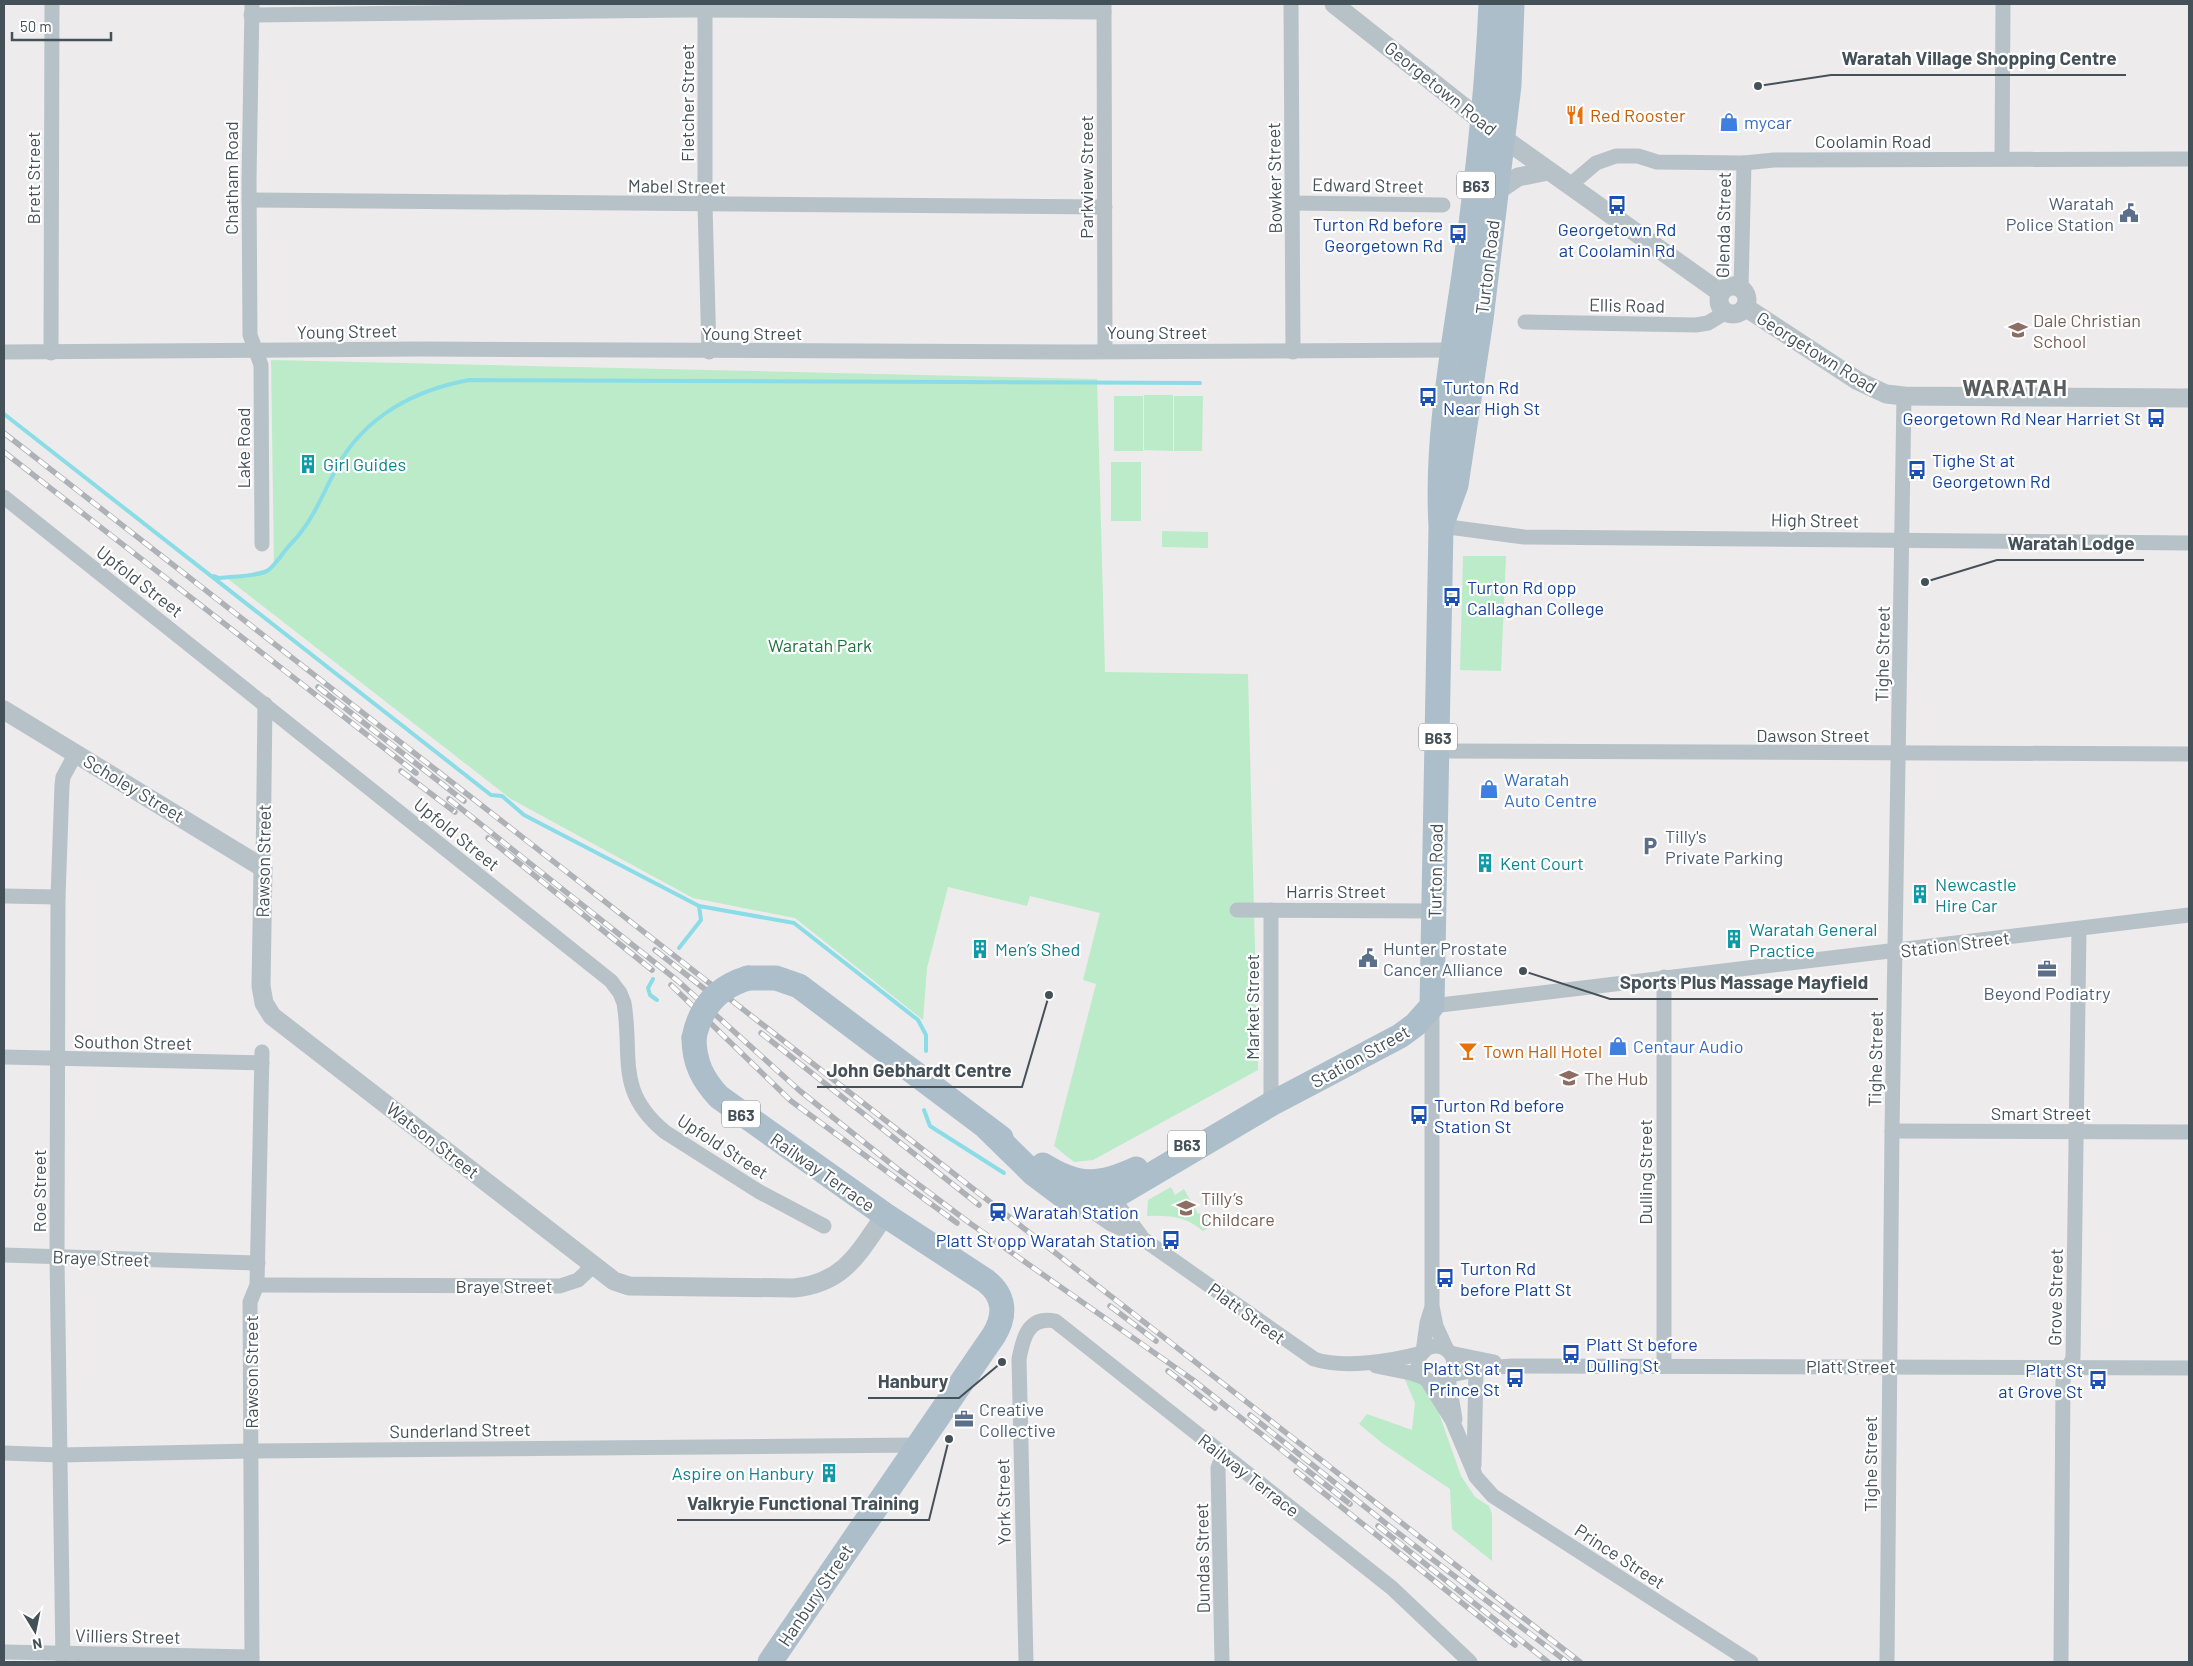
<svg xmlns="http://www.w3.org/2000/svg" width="2193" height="1666" viewBox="0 0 2193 1666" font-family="Barlow,sans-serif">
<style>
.green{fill:#bbebc8}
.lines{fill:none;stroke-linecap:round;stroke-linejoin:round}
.stream{stroke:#8adde6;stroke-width:4}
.minor{stroke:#b7c2c8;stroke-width:15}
.tertiary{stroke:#b7c2c8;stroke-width:19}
.primary{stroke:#acbeca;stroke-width:25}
.rail-casing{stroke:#aeb2b6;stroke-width:5.5}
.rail{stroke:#fff;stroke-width:4;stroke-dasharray:11;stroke-linecap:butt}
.primary-bridge{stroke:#acbeca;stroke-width:25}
.labels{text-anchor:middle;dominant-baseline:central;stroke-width:4.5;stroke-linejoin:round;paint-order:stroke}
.shield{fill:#fff;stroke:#7d858a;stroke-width:1}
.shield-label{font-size:16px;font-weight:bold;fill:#455158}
.street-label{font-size:18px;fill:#455158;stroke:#fff}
.food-label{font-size:18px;fill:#c56008;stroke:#fff;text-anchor:start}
.shop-label{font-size:18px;fill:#366cbe;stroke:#fff;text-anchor:start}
.service-label{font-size:18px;fill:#4e5e75;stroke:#fff;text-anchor:start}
.transit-label{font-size:18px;fill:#164399;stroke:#fff;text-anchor:start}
.education-label{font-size:18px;fill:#785e54;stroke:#fff;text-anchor:start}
.culture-label{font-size:18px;fill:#0d838f;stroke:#fff;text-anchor:start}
.park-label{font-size:18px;fill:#1b743d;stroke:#fff}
.district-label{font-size:22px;font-weight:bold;letter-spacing:1px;fill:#595d60;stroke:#fff}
.leader{fill:none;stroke:#455158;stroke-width:2}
.callout-dot{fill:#455158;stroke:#fff;stroke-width:2}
.callout-label{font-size:19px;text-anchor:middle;font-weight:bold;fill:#455158;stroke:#fff;stroke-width:4.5;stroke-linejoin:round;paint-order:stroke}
</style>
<rect width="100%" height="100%" fill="#eeebec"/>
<g class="green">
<path d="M 271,360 L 1097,379 L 1105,672 L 1248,674 L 1258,1070 L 1093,1160 L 1074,1162 L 1054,1146 L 1096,984 L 1083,980 L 1100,913 L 1030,896 L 1027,906 L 948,887 L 927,968 L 923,1020 L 795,918 L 693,898 L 511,799 L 228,579 L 274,567 Z"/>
<path d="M 1144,395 L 1173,395 L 1173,451 L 1144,450 Z"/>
<rect x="1114" y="396" width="29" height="55"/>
<path d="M 1174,396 L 1203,396 L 1202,451 L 1174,451 Z"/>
<rect x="1111" y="462" width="30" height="59"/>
<path d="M 1162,531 L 1208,532 L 1208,548 L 1162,547 Z"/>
<path d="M 1463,556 L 1506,556 L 1501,671 L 1460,670 Z"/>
<path d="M 1171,1187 L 1175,1195 L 1184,1189 L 1198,1214 L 1200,1213 L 1204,1219 L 1206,1218 L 1210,1227 L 1203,1231 C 1185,1216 1169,1215 1147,1216 L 1148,1200 Z"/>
<path d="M 1403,1375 L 1420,1383 L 1434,1399 L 1461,1476 L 1475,1497 L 1489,1506 L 1492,1514 L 1492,1561 L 1452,1529 L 1450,1489 L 1382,1443 L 1359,1424 L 1367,1414 L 1412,1430 L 1415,1403 Z"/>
</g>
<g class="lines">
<g class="stream">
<path d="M 4,414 L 491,795 L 502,796 L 524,815 L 699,906 L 794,923 L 918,1020 L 926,1035 L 926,1051"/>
<path d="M 214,576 L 219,578 C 233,576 251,577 265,572 C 273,569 282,554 288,547 C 313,522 321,497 337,467 C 365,416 415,390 469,380 L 1200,383"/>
<path d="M 679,948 L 701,920 L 699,906"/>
<path d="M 653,979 L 648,988 L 650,995 L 657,1000"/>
<path d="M 924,1110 L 930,1126 L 1004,1173"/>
</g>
<g class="minor">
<path d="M 252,4 L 249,181 L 250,335 L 261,365 L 262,544"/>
<path d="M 705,4 L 705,205 L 709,352"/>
<path d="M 1104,4 L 1105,351"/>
<path d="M 1291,4 L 1293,352"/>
<path d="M 251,15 L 688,10 L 1104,12"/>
<path d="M 2002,159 L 2003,4"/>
<path d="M 1569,186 L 1596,163 L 1616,156 L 1638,156 L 1657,162 L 1744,163 L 1774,160 L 2189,159"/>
<path d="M 249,200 L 1105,207"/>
<path d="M 1293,203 L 1443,205"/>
<path d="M 1741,288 L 1744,163"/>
<path d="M 1525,322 L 1696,325 L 1708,323 L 1726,312"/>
<path d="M 4,352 L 419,349 L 1076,352 L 1453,350"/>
<path d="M 51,353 L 52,4"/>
<path d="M 4,497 L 611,981 L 620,993 L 624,1003 C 633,1057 615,1091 665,1132 L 758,1191 L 824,1226"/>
<path d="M 1441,526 L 1524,537 L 2189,543"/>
<path d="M 1437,751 L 2189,754"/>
<path d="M 263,868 L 265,704"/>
<path d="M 4,896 L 58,897"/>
<path d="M 1237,910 L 1435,911"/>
<path d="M 1271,910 L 1271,1104"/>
<path d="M 4,1057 L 262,1063"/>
<path d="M 1892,1131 L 2189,1132"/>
<path d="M 1112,1197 L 1141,1236"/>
<path d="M 1085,1206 L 1111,1224 L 1143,1239 L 1314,1359 C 1344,1369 1392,1361 1422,1353"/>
<path d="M 4,1255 L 258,1263"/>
<path d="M 257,1285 L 560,1286 L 578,1280 L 594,1265"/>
<circle cx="1436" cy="1364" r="18"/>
<path d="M 1447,1350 L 1436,1326 L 1432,1306 L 1432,1006 L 2189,915"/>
<path d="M 1423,1352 L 1427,1323 L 1431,1310"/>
<path d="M 1450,1353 L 1494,1362"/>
<path d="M 1376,1366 L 1411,1373 L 1425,1378"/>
<path d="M 1664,1366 L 1664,977"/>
<path d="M 1451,1375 L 1485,1368 L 1512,1366 L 2189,1368"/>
<path d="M 1448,1378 L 1455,1419"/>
<path d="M 1427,1380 L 1452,1420 L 1476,1477 L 1493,1496 L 1751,1662"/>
<path d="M 4,1453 L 60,1455 L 251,1451 L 917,1445"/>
<path d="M 1474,1465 L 1476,1369"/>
<path d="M 4,1652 L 252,1657"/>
<path d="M 63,1662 L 57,1257 L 58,897 L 62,785 L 63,777 L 76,753"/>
<path d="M 252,1662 L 250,1302 L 257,1285 L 262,1052"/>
<path d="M 1026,1662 L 1019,1359 C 1023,1338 1028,1316 1055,1321 L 1392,1588 L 1470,1662"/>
<path d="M 1222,1662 L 1218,1468 L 1223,1455"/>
<path d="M 1887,1662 L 1892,1131 L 1904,396"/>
<path d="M 2061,1662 L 2063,1379 L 2073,1358 L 2079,929"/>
</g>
<g class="tertiary">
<path d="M 1334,4 L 1503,138 L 1721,293"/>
<path d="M 1496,192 L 1518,177 L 1548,171"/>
<circle cx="1733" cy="300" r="14"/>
<path d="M 1745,307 L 1858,381 L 1886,394 L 1904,396 L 2189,398"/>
<path d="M 4,710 L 263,868 L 261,986 L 264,1003 L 272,1016 L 614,1281 L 629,1286 L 794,1288 C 844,1283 858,1254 885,1215"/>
</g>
<g class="primary">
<path d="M 1444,518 L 1456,485 L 1481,319 L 1509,85 L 1512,4"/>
<path d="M 748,978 L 776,978 L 799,986 L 1001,1138"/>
<path d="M 694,1038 C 694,1063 703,1080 719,1097 L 885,1215 L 986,1281 C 1005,1296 1006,1315 994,1335 L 770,1662"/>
<path d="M 988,1129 L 1034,1174 L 1066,1198 L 1077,1205 L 1095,1204 L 1122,1192 L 1271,1104 L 1400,1036 L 1415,1025 L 1432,1006 L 1441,526 C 1436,443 1452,357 1464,275 C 1477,184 1487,95 1491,4"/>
<path d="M 1043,1165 C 1078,1187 1099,1186 1136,1169"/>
</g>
<g class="rail-casing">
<g id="rail">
<path d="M 4,433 L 1580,1662"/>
<path d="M 4,452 L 416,773"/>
<path d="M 318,687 L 464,801"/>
<path d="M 401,771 L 455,812"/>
<path d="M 449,799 L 678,981 L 800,1091 L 895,1167 L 971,1224 L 1193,1380 L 1350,1504"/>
<path d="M 488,838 L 652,970"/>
<path d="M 655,950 L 716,998"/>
<path d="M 671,985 L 791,1101 L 957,1223"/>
<path d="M 761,1033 L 979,1205"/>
<path d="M 1110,1306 L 1156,1341"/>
<path d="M 1168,1371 L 1215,1408"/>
<path d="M 1250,1415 L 1389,1526 L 1567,1662"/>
<path d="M 1296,1471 L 1515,1645"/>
<path d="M 1378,1526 L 1548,1662"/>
</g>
</g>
<use href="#rail" class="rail"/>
<path class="primary-bridge" d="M 694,1038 C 700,1007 718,987 748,978"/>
</g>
<defs>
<g id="restaurant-bare" transform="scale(1.5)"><path d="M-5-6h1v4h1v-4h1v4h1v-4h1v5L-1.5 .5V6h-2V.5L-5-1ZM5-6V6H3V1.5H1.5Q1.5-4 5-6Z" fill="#e8710a" stroke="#fff" stroke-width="2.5" paint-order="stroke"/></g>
<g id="shop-bare" transform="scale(1.5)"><path d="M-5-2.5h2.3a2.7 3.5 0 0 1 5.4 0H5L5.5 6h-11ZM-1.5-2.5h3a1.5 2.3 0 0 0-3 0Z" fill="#3f7fe0" stroke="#fff" stroke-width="2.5" paint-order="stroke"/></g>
<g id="bus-bare" transform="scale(1.5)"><path d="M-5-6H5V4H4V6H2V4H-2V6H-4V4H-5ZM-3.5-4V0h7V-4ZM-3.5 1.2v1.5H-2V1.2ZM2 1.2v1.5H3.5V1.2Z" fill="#1a4fb4" stroke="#fff" stroke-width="2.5" paint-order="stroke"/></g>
<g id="civic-bare" transform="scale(1.5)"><path d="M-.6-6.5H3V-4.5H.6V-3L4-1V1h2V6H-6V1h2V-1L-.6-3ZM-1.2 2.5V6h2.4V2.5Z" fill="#5c6f8a" stroke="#fff" stroke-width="2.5" paint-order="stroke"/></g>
<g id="school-bare" transform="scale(1.5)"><path d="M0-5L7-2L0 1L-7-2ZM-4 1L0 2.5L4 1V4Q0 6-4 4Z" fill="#8d6e63" stroke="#fff" stroke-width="2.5" paint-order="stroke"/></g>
<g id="building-bare" transform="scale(1.5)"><path d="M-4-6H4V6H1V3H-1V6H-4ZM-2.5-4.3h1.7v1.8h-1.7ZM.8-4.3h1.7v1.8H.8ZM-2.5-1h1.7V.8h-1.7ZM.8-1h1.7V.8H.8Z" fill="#0f9aa8" stroke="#fff" stroke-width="2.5" paint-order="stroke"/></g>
<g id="parking-bare" transform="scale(1.5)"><path d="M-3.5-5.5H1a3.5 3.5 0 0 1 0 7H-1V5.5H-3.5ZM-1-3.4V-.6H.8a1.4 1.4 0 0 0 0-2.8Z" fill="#5c6f8a" stroke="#fff" stroke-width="2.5" paint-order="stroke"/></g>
<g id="office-bare" transform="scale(1.5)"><path d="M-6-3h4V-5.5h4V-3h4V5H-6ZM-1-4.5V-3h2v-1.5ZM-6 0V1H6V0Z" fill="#5c6f8a" stroke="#fff" stroke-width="2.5" paint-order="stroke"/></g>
<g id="bar-bare" transform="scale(1.5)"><path d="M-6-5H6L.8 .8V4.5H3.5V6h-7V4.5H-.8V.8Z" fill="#e8710a" stroke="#fff" stroke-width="2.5" paint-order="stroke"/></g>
<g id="station-bare" transform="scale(1.5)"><path d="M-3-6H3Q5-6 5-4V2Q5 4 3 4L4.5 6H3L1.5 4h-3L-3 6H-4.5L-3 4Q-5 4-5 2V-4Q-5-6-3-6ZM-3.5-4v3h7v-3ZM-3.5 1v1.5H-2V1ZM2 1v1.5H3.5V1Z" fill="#1a4fb4" stroke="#fff" stroke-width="2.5" paint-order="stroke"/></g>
</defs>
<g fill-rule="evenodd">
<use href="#restaurant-bare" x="1575" y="115"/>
<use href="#shop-bare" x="1729" y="122"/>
<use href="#bus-bare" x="1617" y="205"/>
<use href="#civic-bare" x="2129" y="213"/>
<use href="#bus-bare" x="1458" y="234"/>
<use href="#school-bare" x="2018" y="330"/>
<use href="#bus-bare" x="1428" y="397"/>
<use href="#bus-bare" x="2156" y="418"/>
<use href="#building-bare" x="308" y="464"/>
<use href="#bus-bare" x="1917" y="470"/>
<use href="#bus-bare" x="1452" y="597"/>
<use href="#shop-bare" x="1489" y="789"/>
<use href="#parking-bare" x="1650" y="846"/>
<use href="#building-bare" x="1485" y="863"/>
<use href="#building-bare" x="1920" y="894"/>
<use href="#building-bare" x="1734" y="939"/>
<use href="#building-bare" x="980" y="949"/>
<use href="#civic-bare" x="1368" y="958"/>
<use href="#office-bare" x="2047" y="969"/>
<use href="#shop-bare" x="1618" y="1046"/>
<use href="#bar-bare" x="1468" y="1051"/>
<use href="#school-bare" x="1569" y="1078"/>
<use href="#bus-bare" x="1419" y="1115"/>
<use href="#school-bare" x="1186" y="1208"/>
<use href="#station-bare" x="998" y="1212"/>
<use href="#bus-bare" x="1171" y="1240"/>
<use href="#bus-bare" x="1445" y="1278"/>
<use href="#bus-bare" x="1571" y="1354"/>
<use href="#bus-bare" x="1515" y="1378"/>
<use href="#bus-bare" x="2098" y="1380"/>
<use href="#office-bare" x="964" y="1419"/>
<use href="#building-bare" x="829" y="1473"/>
</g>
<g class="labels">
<g class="shield">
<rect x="1457" y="171.5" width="38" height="27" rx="4"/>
<rect x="1419" y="723.5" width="38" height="27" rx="4"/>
<rect x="722" y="1100.5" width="38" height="27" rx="4"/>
<rect x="1168" y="1130.5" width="38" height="27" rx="4"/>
</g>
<g class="shield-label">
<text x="1476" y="185">B63</text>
<text x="1438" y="737">B63</text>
<text x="741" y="1114">B63</text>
<text x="1187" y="1144">B63</text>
</g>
<g class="street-label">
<text transform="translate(1441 88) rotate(39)">Georgetown Road</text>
<text transform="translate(687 103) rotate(-90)">Fletcher Street</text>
<text x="1873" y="141">Coolamin Road</text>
<text transform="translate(1086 177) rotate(-90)">Parkview Street</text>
<text transform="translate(33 178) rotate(-90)">Brett Street</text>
<text transform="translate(231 178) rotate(-90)">Chatham Road</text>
<text transform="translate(1274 178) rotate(-91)">Bowker Street</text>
<text transform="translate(1368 185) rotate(1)">Edward Street</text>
<text transform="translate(677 186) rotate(1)">Mabel Street</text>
<text transform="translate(1723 225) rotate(-89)">Glenda Street</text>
<text transform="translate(1487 267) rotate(-83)">Turton Road</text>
<text transform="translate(1627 305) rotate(1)">Ellis Road</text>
<text transform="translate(347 331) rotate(-1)">Young Street</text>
<text x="1157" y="332">Young Street</text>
<text x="752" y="333">Young Street</text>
<text transform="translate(1817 352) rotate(32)">Georgetown Road</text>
<text transform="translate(243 448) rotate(-90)">Lake Road</text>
<text transform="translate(1815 520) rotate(1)">High Street</text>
<text transform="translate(140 581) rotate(38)">Upfold Street</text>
<text transform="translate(1882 654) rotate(-89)">Tighe Street</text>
<text x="1813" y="735">Dawson Street</text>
<text transform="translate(134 788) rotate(31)">Scholey Street</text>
<text transform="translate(457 834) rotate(39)">Upfold Street</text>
<text transform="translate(263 861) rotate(-89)">Rawson Street</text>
<text transform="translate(1435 871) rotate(-89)">Turton Road</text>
<text x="1336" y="891">Harris Street</text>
<text transform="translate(1955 944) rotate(-7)">Station Street</text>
<text transform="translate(1252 1007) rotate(-90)">Market Street</text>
<text transform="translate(133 1042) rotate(1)">Southon Street</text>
<text transform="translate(1360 1056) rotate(-29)">Station Street</text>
<text transform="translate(1875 1059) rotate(-89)">Tighe Street</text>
<text x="2041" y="1113">Smart Street</text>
<text transform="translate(433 1140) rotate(38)">Watson Street</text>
<text transform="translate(723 1146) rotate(33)">Upfold Street</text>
<text transform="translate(823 1172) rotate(35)">Railway Terrace</text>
<text transform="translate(1645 1172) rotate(-90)">Dulling Street</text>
<text transform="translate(39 1191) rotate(-90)">Roe Street</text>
<text transform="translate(101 1258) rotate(2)">Braye Street</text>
<text x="504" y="1286">Braye Street</text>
<text transform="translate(2055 1297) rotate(-89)">Grove Street</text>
<text transform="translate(1247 1313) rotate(36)">Platt Street</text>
<text x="1851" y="1366">Platt Street</text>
<text transform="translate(251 1372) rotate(-90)">Rawson Street</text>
<text transform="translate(460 1430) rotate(-1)">Sunderland Street</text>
<text transform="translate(1870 1464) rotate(-90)">Tighe Street</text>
<text transform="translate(1249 1475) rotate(38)">Railway Terrace</text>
<text transform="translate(1003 1502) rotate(-91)">York Street</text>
<text transform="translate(1620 1556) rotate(33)">Prince Street</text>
<text transform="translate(1202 1558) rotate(-91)">Dundas Street</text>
<text transform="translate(815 1595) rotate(-56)">Hanbury Street</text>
<text transform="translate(128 1636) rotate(1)">Villiers Street</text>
</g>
<g class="food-label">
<text x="1590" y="115">Red Rooster</text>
<text x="1483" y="1051">Town Hall Hotel</text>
</g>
<g class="shop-label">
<text x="1744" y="122">mycar</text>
<text x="1504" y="779">Waratah<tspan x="1504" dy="21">Auto Centre</tspan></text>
<text x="1633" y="1046">Centaur Audio</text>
</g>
<g class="service-label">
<text x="2114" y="203" text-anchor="end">Waratah<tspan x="2114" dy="21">Police Station</tspan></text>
<text x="1665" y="836">Tilly's<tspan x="1665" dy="21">Private Parking</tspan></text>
<text x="1383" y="948">Hunter Prostate<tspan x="1383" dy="21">Cancer Alliance</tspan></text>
<text x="2047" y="993" text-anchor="middle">Beyond Podiatry</text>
<text x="979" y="1409">Creative<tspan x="979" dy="21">Collective</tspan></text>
</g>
<g class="transit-label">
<text x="1443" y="224" text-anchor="end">Turton Rd before<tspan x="1443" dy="21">Georgetown Rd</tspan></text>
<text x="1617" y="229" text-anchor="middle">Georgetown Rd<tspan x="1617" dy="21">at Coolamin Rd</tspan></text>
<text x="1443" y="387">Turton Rd<tspan x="1443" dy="21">Near High St</tspan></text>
<text x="2141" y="418" text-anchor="end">Georgetown Rd Near Harriet St</text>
<text x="1932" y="460">Tighe St at<tspan x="1932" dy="21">Georgetown Rd</tspan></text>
<text x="1467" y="587">Turton Rd opp<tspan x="1467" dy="21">Callaghan College</tspan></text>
<text x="1434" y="1105">Turton Rd before<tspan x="1434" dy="21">Station St</tspan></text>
<text x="1013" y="1212">Waratah Station</text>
<text x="1156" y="1240" text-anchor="end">Platt St opp Waratah Station</text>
<text x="1460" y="1268">Turton Rd<tspan x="1460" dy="21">before Platt St</tspan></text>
<text x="1586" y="1344">Platt St before<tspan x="1586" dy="21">Dulling St</tspan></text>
<text x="1500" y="1368" text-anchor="end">Platt St at<tspan x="1500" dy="21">Prince St</tspan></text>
<text x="2083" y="1370" text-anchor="end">Platt St<tspan x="2083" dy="21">at Grove St</tspan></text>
</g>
<g class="education-label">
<text x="2033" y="320">Dale Christian<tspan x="2033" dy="21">School</tspan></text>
<text x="1584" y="1078">The Hub</text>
<text x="1201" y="1198">Tilly’s<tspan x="1201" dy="21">Childcare</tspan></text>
</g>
<g class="culture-label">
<text x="323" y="464">Girl Guides</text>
<text x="1500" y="863">Kent Court</text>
<text x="1935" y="884">Newcastle<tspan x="1935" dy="21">Hire Car</tspan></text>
<text x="1749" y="929">Waratah General<tspan x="1749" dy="21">Practice</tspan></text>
<text x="995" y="949">Men’s Shed</text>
<text x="814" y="1473" text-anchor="end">Aspire on Hanbury</text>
</g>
<g class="park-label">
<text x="820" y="645">Waratah Park</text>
</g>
<g class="district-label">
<text x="2015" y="387">WARATAH</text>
</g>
</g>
<path class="leader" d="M1758 86L1831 75H2126M1925 582L1997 560H2144M1523 971L1610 999H1878M1049 995L1022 1087H817M1002 1362L959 1398H868M949 1439L929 1520H677"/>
<g class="callout-dot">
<circle cx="1758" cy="86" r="5"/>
<circle cx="1925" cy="582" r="5"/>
<circle cx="1523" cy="971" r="5"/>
<circle cx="1049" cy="995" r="5"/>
<circle cx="1002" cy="1362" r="5"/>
<circle cx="949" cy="1439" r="5"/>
</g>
<g class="callout-label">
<text x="1979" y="65">Waratah Village Shopping Centre</text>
<text x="2071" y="550">Waratah Lodge</text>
<text x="1744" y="989">Sports Plus Massage Mayfield</text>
<text x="919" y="1077">John Gebhardt Centre</text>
<text x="913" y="1388">Hanbury</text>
<text x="803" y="1510">Valkryie Functional Training</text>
</g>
<rect width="2193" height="1666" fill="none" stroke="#455158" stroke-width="10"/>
<g transform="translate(35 1631) rotate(170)" stroke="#ffffff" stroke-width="4" paint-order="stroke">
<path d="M0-4L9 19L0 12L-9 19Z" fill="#455158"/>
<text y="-8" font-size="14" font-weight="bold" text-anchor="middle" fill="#455158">N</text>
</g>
<path d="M12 32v8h99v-8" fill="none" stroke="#455158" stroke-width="2.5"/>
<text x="20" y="32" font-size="15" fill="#455158" stroke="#ffffff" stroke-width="4" paint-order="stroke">50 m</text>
</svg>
